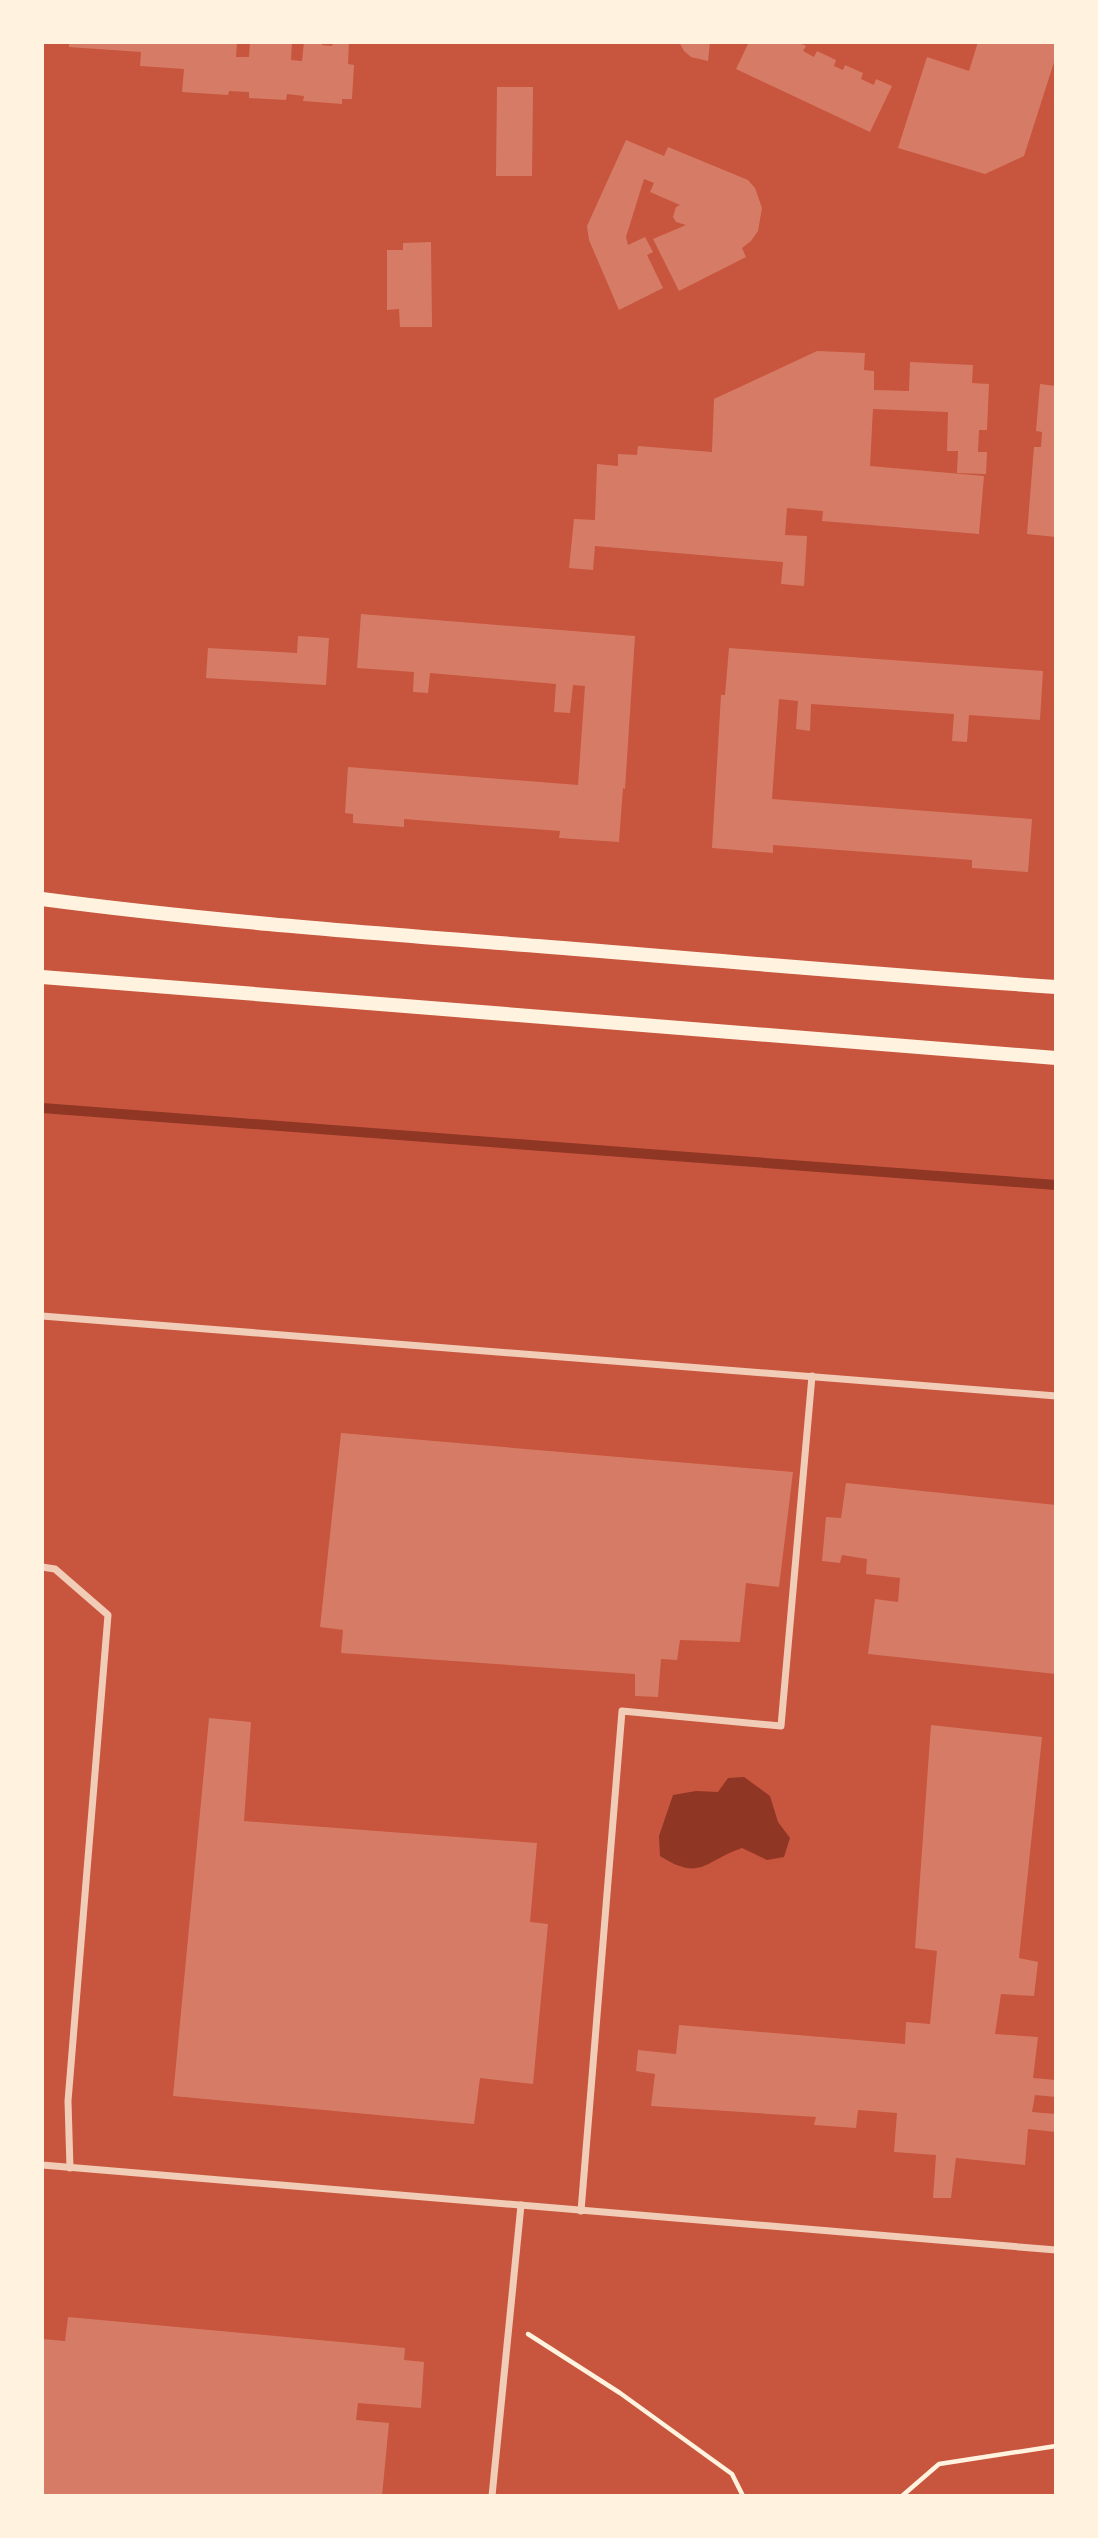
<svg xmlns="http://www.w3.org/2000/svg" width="1098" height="2538" viewBox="0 0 1098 2538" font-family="'Exo 2',sans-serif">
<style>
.water{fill:#8f3625}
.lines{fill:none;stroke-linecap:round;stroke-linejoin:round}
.stream{stroke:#8f3625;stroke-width:10}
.building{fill:#d67c66}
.path{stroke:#fff3e0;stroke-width:4.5}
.minor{stroke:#f1ccb7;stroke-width:7}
.secondary{stroke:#fff3e0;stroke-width:14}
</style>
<rect width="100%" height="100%" fill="#c8553d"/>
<path class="water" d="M 744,1777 L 770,1796 L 778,1822 L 790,1838 L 784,1857 L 767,1860 L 742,1848 C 704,1861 701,1882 660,1856 L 659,1836 L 673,1795 L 696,1791 L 718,1792 L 728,1778 Z"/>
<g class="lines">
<path class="stream" d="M 42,1108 L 1056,1185"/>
</g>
<g class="building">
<path d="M 69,42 L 237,42 L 236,57 L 249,57 L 250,42 L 292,42 L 291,60 L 302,61 L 304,42 L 322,42 L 322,45 L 332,46 L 333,42 L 349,42 L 348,64 L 354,65 L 352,99 L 342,99 L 342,104 L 303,101 L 304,96 L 287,94 L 286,100 L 249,98 L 249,92 L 229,91 L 228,95 L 182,92 L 184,69 L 140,66 L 141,52 L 69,47 Z"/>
<path d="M 679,42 L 710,42 L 708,61 L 691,57 L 684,51 Z"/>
<path d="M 749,42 L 797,42 L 806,46 L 803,51 L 814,57 L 817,51 L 836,60 L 834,66 L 843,70 L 845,65 L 863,73 L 861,79 L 874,85 L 876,79 L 892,86 L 870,132 L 736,69 Z"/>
<path d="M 978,42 L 1056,42 L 1056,56 L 1024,156 L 985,174 L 898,148 L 927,57 L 969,71 Z"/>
<path d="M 497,87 L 533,87 L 532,176 L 496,176 Z"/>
<path d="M 626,140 L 664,156 L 668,147 L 748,180 L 755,188 L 762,208 L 758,231 L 751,241 L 742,248 L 746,257 L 679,291 L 653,239 L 686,225 L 676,222 L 673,217 L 676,207 L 680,205 L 650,192 L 654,183 L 644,179 L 626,237 L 628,245 L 645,237 L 653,252 L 647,255 L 663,288 L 619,310 L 589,240 L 587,226 Z"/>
<path d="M 431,242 L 432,327 L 400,327 L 399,309 L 387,310 L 387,250 L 403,250 L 403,243 Z"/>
<path d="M 817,351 L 865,353 L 864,370 L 874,371 L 874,390 L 909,391 L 910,362 L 973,365 L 972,383 L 989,384 L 987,430 L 979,430 L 978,452 L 987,452 L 986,474 L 957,473 L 958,451 L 947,451 L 948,412 L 873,409 L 870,466 L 984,476 L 979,534 L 822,521 L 823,511 L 787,508 L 785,535 L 807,536 L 804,586 L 781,584 L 783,562 L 595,546 L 593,570 L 569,568 L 574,519 L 595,520 L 597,464 L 618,466 L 618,454 L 637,455 L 638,446 L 712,452 L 714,399 Z"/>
<path d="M 1040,384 L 1056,386 L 1056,537 L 1027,534 L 1034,447 L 1041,447 L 1042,432 L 1036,431 Z"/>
<path d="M 361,614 L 635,636 L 625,789 L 623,788 L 619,842 L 559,838 L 560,831 L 404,819 L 404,827 L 353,823 L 353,814 L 345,813 L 348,767 L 578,785 L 585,686 L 573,685 L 570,713 L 554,712 L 556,684 L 430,673 L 428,693 L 413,692 L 414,672 L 357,668 Z"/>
<path d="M 298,636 L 329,638 L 326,685 L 206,678 L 208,648 L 297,653 Z"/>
<path d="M 729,648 L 1043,671 L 1040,720 L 969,715 L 967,742 L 952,741 L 954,714 L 811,704 L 810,731 L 796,729 L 798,701 L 779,699 L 772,799 L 1032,819 L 1028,872 L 972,868 L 972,860 L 773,845 L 773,853 L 712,848 L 721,695 L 725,695 Z"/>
<path d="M 341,1433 L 793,1472 L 779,1587 L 746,1583 L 740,1642 L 680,1640 L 677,1660 L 661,1659 L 658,1697 L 635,1696 L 635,1674 L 341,1653 L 343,1630 L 320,1627 Z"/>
<path d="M 846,1483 L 1056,1505 L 1056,1674 L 868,1654 L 875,1599 L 898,1602 L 900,1578 L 866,1574 L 867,1559 L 842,1555 L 840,1563 L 822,1561 L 826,1517 L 841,1518 Z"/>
<path d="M 209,1718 L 251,1722 L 244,1821 L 537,1843 L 530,1922 L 548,1924 L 533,2084 L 480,2078 L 474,2124 L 173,2096 Z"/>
<path d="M 931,1725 L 1042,1737 L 1019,1958 L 1038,1962 L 1034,1996 L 1001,1994 L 995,2034 L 1038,2037 L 1033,2078 L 1056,2080 L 1056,2097 L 1035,2095 L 1032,2112 L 1056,2114 L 1056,2132 L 1028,2129 L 1025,2165 L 956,2158 L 951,2198 L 933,2198 L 936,2155 L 894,2152 L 897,2113 L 858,2110 L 856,2128 L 814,2125 L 816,2117 L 651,2106 L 655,2074 L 636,2071 L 638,2050 L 676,2054 L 679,2025 L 905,2044 L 906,2022 L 930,2024 L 937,1951 L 915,1948 Z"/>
<path d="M 68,2317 L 405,2348 L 404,2360 L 424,2362 L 421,2408 L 358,2403 L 356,2420 L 389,2423 L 382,2496 L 42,2496 L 42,2339 L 65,2341 Z"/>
</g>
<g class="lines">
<g class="path">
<path d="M 528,2334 L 620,2393 L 732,2474 L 743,2496"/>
<path d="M 902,2496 L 939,2464 L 1056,2446"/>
</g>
<g class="minor">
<path d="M 42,1316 L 1056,1396"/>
<path d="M 42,1567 L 55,1569 L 108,1615 L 68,2101 L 70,2168"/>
<path d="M 42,2165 L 1056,2250"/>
<path d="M 581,2211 L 622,1711 L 781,1726 L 812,1376"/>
<path d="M 492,2496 L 521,2205"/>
</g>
<g class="secondary">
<path d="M 42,899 C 207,921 372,933 538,946 C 711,960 883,975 1056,987"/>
<path d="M 42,977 L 1056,1058"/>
</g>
</g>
<rect width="1098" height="2538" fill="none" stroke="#fff3e0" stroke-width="88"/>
</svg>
